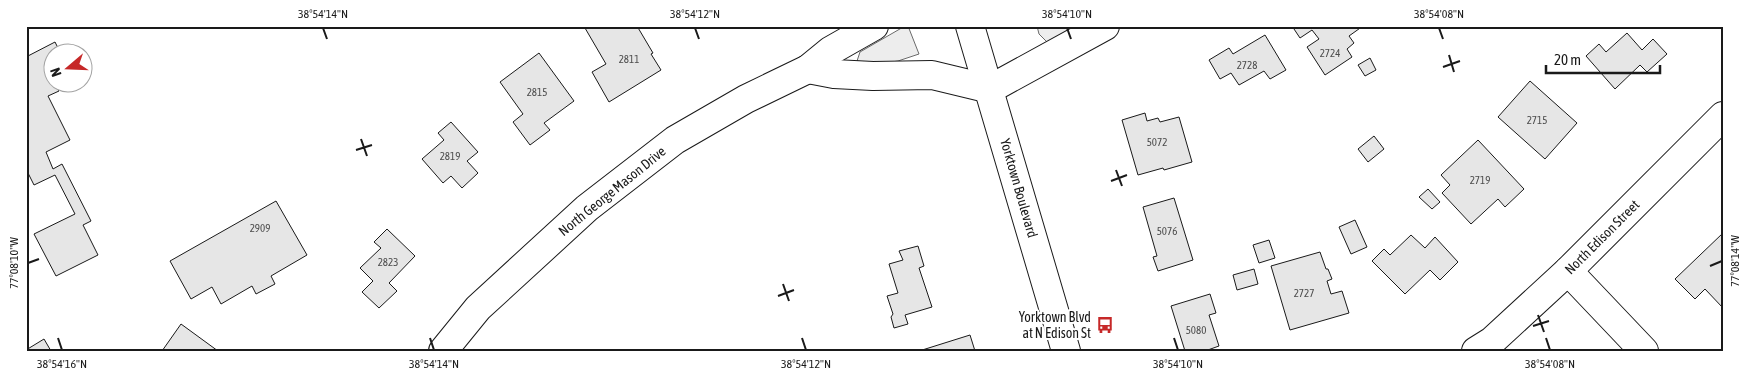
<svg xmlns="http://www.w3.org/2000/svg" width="1749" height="377" viewBox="0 0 1749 377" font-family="'Asap Condensed',sans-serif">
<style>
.built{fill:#ededed;stroke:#6a6a6a}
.building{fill:#e6e6e6;stroke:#1a1a1a}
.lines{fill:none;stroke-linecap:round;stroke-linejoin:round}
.minor-casing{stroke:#1a1a1a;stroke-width:30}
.tertiary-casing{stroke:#1a1a1a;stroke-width:30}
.minor{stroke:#fff;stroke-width:28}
.tertiary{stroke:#fff;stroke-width:28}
.ticks{fill:none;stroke:#1a1a1a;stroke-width:2}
.labels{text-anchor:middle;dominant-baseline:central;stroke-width:4;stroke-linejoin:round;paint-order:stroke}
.number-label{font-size:11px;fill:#4d4d4d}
.street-label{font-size:14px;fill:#1a1a1a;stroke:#fff}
.poi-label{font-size:14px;fill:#1a1a1a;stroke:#fff;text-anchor:end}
.neatline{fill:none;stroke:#1a1a1a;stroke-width:2}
.ticks-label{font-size:12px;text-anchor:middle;fill:#1a1a1a}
</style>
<rect width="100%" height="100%" fill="#fff"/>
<g class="built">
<path d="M 905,26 L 908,26 L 919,54 L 898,61 L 878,64 L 857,61 L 860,52 Z"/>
<path d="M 1037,26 L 1083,26 L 1050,45 L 1039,34 Z"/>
</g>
<g class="building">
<path d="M 588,26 L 637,26 L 653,53 L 651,54 L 661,70 L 609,102 L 592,72 L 606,64 L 585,28 Z"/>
<path d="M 1292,26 L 1363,26 L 1349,36 L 1354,43 L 1347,49 L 1352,57 L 1325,75 L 1307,47 L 1319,39 L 1312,30 L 1300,38 Z"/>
<path d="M 1627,33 L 1642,50 L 1653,39 L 1667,54 L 1647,72 L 1640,65 L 1615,89 L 1586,56 L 1599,44 L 1606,52 Z"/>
<path d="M 1265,35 L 1286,70 L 1270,79 L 1264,71 L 1239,85 L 1231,73 L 1220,79 L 1209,60 L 1229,48 L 1233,54 Z"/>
<path d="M 55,42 L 60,52 L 52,52 L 52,82 L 59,91 L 48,96 L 70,140 L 46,152 L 53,169 L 62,164 L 91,221 L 83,225 L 98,255 L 56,276 L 34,234 L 75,214 L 55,175 L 34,185 L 26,169 L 26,57 Z"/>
<path d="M 539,53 L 574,101 L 544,123 L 550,130 L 530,145 L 513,122 L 523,114 L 500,82 Z"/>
<path d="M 1370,58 L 1376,70 L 1365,76 L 1358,65 Z"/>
<path d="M 1530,81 L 1577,123 L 1545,159 L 1498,117 Z"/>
<path d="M 1145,113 L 1147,121 L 1158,118 L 1160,122 L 1179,117 L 1192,162 L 1164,170 L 1163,168 L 1138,175 L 1122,120 Z"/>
<path d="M 451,122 L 478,152 L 467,161 L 478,173 L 462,188 L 451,176 L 443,183 L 422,159 L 444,140 L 438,133 Z"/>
<path d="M 1374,136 L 1384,149 L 1368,162 L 1358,149 Z"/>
<path d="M 1478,140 L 1524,189 L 1505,207 L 1498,199 L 1471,224 L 1442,193 L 1450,185 L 1441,175 Z"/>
<path d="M 1428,189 L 1440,202 L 1432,209 L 1419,197 Z"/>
<path d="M 1174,198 L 1193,260 L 1158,271 L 1153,257 L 1157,256 L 1143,207 Z"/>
<path d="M 276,201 L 307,255 L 271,276 L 275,284 L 256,294 L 252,286 L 221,304 L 212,287 L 191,299 L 170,261 Z"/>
<path d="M 1355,220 L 1367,247 L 1351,254 L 1339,227 Z"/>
<path d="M 387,229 L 415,256 L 389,283 L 397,291 L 379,308 L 362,292 L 373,281 L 360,268 L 381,248 L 374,242 Z"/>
<path d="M 1723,233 L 1723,308 L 1705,289 L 1695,299 L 1675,279 Z"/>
<path d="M 1411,235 L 1425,248 L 1435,237 L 1458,262 L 1440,280 L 1430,270 L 1405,294 L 1372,261 L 1384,249 L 1390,255 Z"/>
<path d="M 1269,240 L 1275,258 L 1259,263 L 1253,245 Z"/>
<path d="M 918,246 L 924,266 L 919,268 L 932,307 L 905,315 L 908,324 L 894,328 L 891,317 L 893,314 L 887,296 L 898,293 L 889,264 L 903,260 L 899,251 Z"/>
<path d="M 1320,252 L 1326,269 L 1328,269 L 1332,279 L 1327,281 L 1331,294 L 1342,291 L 1349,313 L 1290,330 L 1271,266 Z"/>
<path d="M 1254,269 L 1258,284 L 1237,290 L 1233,275 Z"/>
<path d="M 1210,294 L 1216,313 L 1209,315 L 1219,346 L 1205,351 L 1185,351 L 1171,306 Z"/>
<path d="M 181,324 L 218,351 L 162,351 Z"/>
<path d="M 970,335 L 975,351 L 919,351 Z"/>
<path d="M 44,339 L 51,351 L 26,351 L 26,350 Z"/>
</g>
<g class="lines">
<g class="minor-casing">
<g id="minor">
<path d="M 808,69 L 834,74 L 873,76 L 932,75 L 990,89"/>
<path d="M 1568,271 L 1644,351"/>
<path d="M 443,351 L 478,308 L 587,208 L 675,140 L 746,99 L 808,69 L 830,51 L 874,26"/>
<path d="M 1476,351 L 1492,341 L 1568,271 L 1723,116"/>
</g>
</g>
<g class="tertiary-casing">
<g id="tertiary">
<path d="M 970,26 L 1066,351"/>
<path d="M 990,89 L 1105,26"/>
</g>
</g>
<use href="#minor" class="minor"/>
<use href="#tertiary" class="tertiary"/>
</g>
<path class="ticks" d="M 323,28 L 327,39M 695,28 L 699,39M 1067,28 L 1071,39M 1439,28 L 1443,39M 1449,55 L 1454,72M 1443,67 L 1460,61M 361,139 L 367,156M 356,150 L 372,145M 1116,170 L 1122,186M 1111,181 L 1127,175M 28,263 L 39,259M 1710,266 L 1722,261M 783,284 L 789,301M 778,296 L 794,290M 1538,315 L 1544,332M 1533,326 L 1549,321M 58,338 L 62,350M 430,338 L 434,350M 802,338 L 806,350M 1174,338 L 1178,350M 1546,338 L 1550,350"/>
<defs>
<g id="bus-bare" transform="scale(1.35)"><path d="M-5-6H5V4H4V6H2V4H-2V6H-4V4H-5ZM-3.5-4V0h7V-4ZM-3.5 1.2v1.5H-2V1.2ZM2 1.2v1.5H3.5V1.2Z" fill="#c62828" stroke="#fff" stroke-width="2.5" paint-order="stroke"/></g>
</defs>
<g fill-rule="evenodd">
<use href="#bus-bare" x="1105" y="325"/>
</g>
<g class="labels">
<g class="number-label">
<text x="1330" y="53">2724</text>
<text x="629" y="59">2811</text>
<text x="1247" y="65">2728</text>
<text x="537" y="92">2815</text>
<text x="1537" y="120">2715</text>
<text x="1157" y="142">5072</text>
<text x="450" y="156">2819</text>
<text x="1480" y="180">2719</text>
<text x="260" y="228">2909</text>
<text x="1167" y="231">5076</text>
<text x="388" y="262">2823</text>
<text x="1304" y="293">2727</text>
<text x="1196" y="330">5080</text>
</g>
<g class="street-label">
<text transform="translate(1019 188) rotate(74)">Yorktown Boulevard</text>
<text transform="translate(612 191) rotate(-39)">North George Mason Drive</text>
<text transform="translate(1602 237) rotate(-45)">North Edison Street</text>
</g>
<g class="poi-label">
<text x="1091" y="317">Yorktown Blvd<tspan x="1091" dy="16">at N Edison St</tspan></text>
</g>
</g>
<rect width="1749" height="377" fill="none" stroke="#ffffff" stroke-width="55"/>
<g transform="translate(68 68) rotate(251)"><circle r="24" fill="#ffffff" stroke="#a3a3a3"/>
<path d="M0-4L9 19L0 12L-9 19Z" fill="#c62828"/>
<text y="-8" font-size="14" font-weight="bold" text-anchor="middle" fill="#1a1a1a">N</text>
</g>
<path d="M1546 65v8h114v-8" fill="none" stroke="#1a1a1a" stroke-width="2.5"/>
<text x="1554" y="65" font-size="15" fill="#1a1a1a" stroke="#ffffff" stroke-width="4" paint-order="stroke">20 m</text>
<rect x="28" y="28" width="1694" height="322" class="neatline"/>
<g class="ticks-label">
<text x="323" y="18">38°54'14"N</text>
<text x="695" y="18">38°54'12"N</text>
<text x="1067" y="18">38°54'10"N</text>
<text x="1439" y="18">38°54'08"N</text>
<text transform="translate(1735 261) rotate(-90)" y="4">77°08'14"W</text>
<text transform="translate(14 263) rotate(-90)" y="4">77°08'10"W</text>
<text x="62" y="368">38°54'16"N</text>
<text x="434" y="368">38°54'14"N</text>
<text x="806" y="368">38°54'12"N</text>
<text x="1178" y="368">38°54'10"N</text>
<text x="1550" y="368">38°54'08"N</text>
</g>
</svg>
